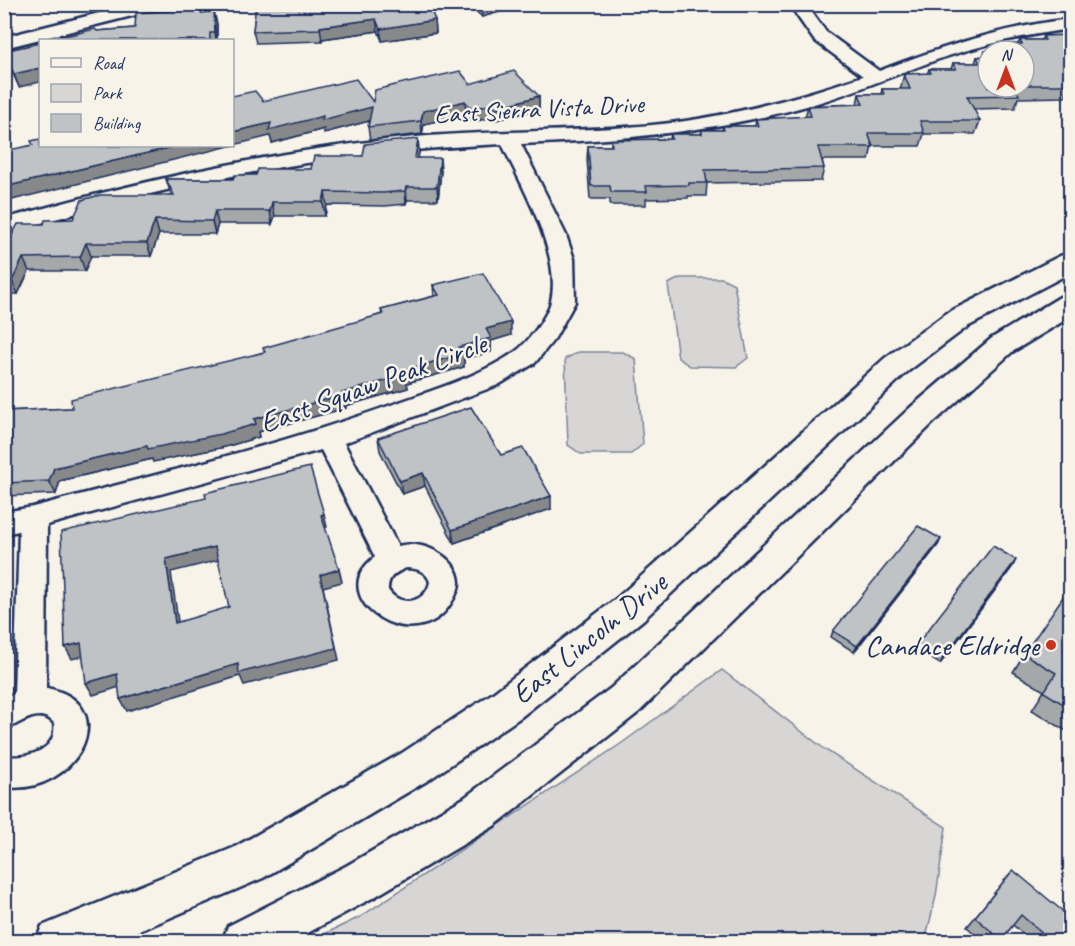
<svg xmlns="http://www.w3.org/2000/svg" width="1075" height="946" viewBox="0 0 1075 946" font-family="Caveat,sans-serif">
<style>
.green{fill:#d7d6d4;stroke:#798299;stroke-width:1.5}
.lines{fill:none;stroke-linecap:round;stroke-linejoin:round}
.street-casing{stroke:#1b2f5e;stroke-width:5}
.secondary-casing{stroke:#1b2f5e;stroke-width:5}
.street{fill:#f7f3e8;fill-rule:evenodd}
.secondary{fill:#f7f3e8;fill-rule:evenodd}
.wall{fill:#a5a8a9;stroke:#1b2f5e;stroke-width:1.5}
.shaded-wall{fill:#86888a;stroke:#1b2f5e;stroke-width:1.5}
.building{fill:#c0c3c5;stroke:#1b2f5e;stroke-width:1.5;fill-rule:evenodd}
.poi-dot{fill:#c8321e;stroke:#f7f3e8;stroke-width:2}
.labels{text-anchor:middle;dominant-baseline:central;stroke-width:5;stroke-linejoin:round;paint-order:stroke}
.far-street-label{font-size:26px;fill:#1b2f5e;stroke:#f7f3e8}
.street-label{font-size:30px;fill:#1b2f5e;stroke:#f7f3e8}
.poi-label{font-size:30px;fill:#1b2f5e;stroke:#f7f3e8;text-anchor:end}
</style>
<rect width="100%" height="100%" fill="#f7f3e8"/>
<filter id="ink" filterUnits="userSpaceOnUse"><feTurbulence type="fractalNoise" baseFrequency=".0167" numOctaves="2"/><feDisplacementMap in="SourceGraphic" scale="12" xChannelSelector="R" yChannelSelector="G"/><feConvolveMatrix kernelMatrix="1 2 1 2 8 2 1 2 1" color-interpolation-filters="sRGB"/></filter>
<g filter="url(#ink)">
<g class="green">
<path d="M 680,278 L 722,278 L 734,284 L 748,358 L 736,367 L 690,366 L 678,358 L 668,284 Z"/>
<path d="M 578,352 L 623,352 L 636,359 L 643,444 L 631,454 L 581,454 L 568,445 L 565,359 Z"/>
<path d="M 722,670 L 827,751 L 946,827 L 936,896 L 925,941 L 310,941 L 360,917 L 622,743 Z"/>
</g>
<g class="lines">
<g class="street-casing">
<g id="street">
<path d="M 135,4 L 166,4 L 164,8 L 4,48 L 4,37 Z"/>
<path d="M 789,4 L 806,4 L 826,32 L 879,71 C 942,47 1003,27 1070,19 L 1070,29 C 1027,35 984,44 942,58 C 899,73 858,91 814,104 C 716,132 622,140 521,144 L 566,235 L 574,259 L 575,302 L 555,338 L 535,363 L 498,385 L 344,443 L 398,546 C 420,539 458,556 459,582 C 459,589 455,597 451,603 C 416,661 320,598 375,557 L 321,450 L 47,525 L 46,688 C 125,702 78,797 4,787 L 4,756 C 27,759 58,751 54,723 C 39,706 20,724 4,730 L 4,698 L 14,694 L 19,531 L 4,534 L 4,512 L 33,507 C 154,475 277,446 394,404 C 436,389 478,377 515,352 C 527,344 548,316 551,301 C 562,254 522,187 502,144 C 399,149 299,161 199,183 C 133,196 69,216 4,233 L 4,219 C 133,183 262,153 394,139 C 480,130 566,133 652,125 C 724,118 794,99 863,76 L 814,40 ZM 406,568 C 416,568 427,571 430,582 C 426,603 400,608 388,590 C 388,576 395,573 406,568 Z"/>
</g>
</g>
<g class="secondary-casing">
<g id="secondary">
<path d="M 1070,253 L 1070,273 L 967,327 L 907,372 L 643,620 L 521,717 L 430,779 L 263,878 L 113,942 L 36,942 L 42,926 L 233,848 L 402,753 L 493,693 L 617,598 L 885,358 L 947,313 L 1060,256 Z"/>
<path d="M 1070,295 L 1070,317 L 1012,352 L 933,423 L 639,712 L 494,826 L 376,896 L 291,942 L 222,942 L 228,926 L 346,866 L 464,798 L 611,688 L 911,407 L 992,338 L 1060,297 Z"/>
</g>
</g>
<use href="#street" class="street"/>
<use href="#secondary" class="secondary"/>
</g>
<g class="wall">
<path d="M 256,4 L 435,20 L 436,33 L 382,41 L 378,31 L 322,39 L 322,41 L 256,43 L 253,31 Z"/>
<path d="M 468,4 L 525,4 L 482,17 Z"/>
<path d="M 202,8 L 203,12 L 217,24 L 217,40 L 49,40 L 97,31 L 135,28 Z"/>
<path d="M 1071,35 L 1071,89 L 1068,89 L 1065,97 L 1018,98 L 1015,108 L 973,109 L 980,121 L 975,134 L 924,134 L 920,146 L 872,146 L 869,160 L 822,160 L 824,168 L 821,181 L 707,183 L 706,196 L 688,196 L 688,198 L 646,199 L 646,205 L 610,205 L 610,199 L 590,199 L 587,159 L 588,146 L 611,146 L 611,140 L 670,139 L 671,134 L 701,134 L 702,130 L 722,130 L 723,126 L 755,126 L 756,119 L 805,117 L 808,106 L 857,104 L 859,94 L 881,94 L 882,89 L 901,89 L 901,86 L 904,74 L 927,74 L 929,69 L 951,69 L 953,63 L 975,63 L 977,57 L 983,56 L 985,51 L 988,51 L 988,87 L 1024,87 L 1024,51 L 994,51 L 996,45 L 1018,44 L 1020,40 L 1041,40 L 1043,36 Z"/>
<path d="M 40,43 L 19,87 L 4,54 Z"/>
<path d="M 408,83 L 470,84 L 539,96 L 539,109 L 496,120 L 493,117 L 473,122 L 466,114 L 424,124 L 422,134 L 370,140 L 368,127 L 369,121 L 324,133 L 324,129 L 272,143 L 263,101 L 373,102 Z"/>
<path d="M 418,139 L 419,152 L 418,158 L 441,171 L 438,200 L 407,200 L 406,204 L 385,206 L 327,205 L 325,216 L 275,216 L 272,224 L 218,224 L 215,234 L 159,234 L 151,256 L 91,256 L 85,271 L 29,271 L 18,294 L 4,294 L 4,237 L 11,237 L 44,224 L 73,219 L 171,195 L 166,179 L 233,179 L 256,175 L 311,169 L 363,156 Z"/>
<path d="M 433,285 L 511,335 L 491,341 L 491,352 L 464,359 L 464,367 L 407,383 L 408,388 L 345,406 L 346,408 L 258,432 L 259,437 L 225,447 L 153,462 L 152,459 L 60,481 L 56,494 L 4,496 L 4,411 L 72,408 L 264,352 L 382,314 L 381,310 L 434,296 Z"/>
<path d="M 378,438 L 501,455 L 551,509 L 454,543 L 425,486 L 402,494 L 380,451 Z"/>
<path d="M 941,539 L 938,545 L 854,652 L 831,637 L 833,631 Z"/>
<path d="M 1013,566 L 940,664 L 915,649 L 918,643 Z"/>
<path d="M 1071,593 L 1071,734 L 1032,710 L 1044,691 L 1013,672 L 1024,654 Z"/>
<path d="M 1013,870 L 1071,942 L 1032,942 L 1013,925 L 1000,942 L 984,942 L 967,927 Z"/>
</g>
<g class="shaded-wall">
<path d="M 525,4 L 518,7 L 482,17 L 481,5 Z"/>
<path d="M 214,11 L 217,24 L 217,40 L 216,40 L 215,33 Z"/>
<path d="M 376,19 L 378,31 L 322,39 L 322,41 L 320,27 Z"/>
<path d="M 435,20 L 436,33 L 382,41 L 380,29 Z"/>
<path d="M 40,68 L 40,82 L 19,87 L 14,74 Z"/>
<path d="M 539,96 L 539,109 L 496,120 L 496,108 Z"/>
<path d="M 465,101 L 466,114 L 424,124 L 422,134 L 421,121 L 423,111 Z"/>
<path d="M 493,104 L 493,117 L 473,122 L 472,109 Z"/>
<path d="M 372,107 L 373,120 L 324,133 L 324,129 L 272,143 L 270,136 L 4,202 L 4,187 L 177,146 L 232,146 L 232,132 L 271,123 L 323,116 Z"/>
<path d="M 418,139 L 419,152 L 416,171 L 415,158 Z"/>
<path d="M 440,158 L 441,171 L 438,200 L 437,187 Z"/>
<path d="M 406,187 L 407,200 L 406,204 L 405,191 Z"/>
<path d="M 325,192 L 327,205 L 325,216 L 323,202 Z"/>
<path d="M 272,202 L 275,216 L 272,224 L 270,211 Z"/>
<path d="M 215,211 L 218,224 L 215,234 L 212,221 Z"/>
<path d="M 155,220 L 159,234 L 151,256 L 147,243 Z"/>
<path d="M 86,243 L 91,256 L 85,271 L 80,257 Z"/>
<path d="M 23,258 L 29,271 L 18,294 L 12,281 Z"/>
<path d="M 511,322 L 511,335 L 491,341 L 491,352 L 464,359 L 464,367 L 407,383 L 408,388 L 345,406 L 346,408 L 258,432 L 259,437 L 225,447 L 153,462 L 152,459 L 60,481 L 56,494 L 49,481 L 54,468 L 254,419 L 342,393 L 404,370 L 459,347 L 486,329 Z"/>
<path d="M 423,473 L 425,486 L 402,494 L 400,481 Z"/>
<path d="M 551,496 L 551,509 L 454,543 L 452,530 Z"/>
<path d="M 324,514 L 327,527 L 324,528 L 321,515 Z"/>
<path d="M 941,539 L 938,545 L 854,652 L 857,646 Z"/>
<path d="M 215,547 L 219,560 L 171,572 L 180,635 L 175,623 L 166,559 Z"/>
<path d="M 1016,560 L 1013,566 L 940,664 L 943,658 Z"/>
<path d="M 339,569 L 342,582 L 323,587 L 339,660 L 244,685 L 240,676 L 127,711 L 120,699 L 238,664 L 320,575 Z"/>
<path d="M 81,643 L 88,655 L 72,659 L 65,647 Z"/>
<path d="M 117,674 L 123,686 L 93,695 L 86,683 Z"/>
</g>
<g class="building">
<path d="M 256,4 L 428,4 L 435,20 L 380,29 L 376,19 L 320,27 L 320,29 L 253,31 Z"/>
<path d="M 202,8 L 202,13 L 214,11 L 215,33 L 210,33 L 210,40 L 49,40 L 95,29 L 97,31 L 135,28 L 136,13 Z"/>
<path d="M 1071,35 L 1071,76 L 1064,76 L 1070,85 L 1024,85 L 1024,51 L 991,51 L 1000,51 L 996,45 L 1022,44 L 1020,40 L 1045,40 L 1043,36 Z"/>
<path d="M 40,43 L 40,68 L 14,74 L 4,51 Z"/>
<path d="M 985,51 L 988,51 L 988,87 L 1015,87 L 1019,95 L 967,96 L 980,121 L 920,121 L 924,133 L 868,133 L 873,147 L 818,147 L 824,168 L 705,170 L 707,183 L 689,183 L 689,185 L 646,186 L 647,192 L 611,192 L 610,186 L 591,186 L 588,146 L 612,146 L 611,140 L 672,139 L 671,134 L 702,134 L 702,130 L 724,130 L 723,126 L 758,126 L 756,119 L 811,116 L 808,106 L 863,104 L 859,94 L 884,94 L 882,89 L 910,89 L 904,74 L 931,73 L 929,69 L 956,69 L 953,63 L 980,63 L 977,57 L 988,56 Z"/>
<path d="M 460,71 L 470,84 L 514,71 L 539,96 L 496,108 L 493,104 L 472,109 L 465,101 L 423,111 L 421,121 L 368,127 L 372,107 L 322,120 L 323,116 L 269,130 L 271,123 L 232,132 L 232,96 L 255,91 L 263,101 L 356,79 L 373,102 L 375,90 L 407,82 L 408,83 Z"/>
<path d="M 40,139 L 40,146 L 177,146 L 4,187 L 4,151 L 33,145 L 31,141 Z"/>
<path d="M 418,139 L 415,158 L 440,158 L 437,187 L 406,187 L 405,191 L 383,193 L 325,192 L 323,202 L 272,202 L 270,211 L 215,211 L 212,221 L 155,220 L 147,243 L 86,243 L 80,257 L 23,258 L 12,281 L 4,281 L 4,237 L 11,237 L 18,224 L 44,224 L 45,220 L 73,219 L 82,200 L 100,195 L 174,195 L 166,179 L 233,179 L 235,175 L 256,175 L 258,169 L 311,169 L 314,156 L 363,156 L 365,144 Z"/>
<path d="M 483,273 L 511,322 L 486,329 L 491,338 L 459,347 L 463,354 L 404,370 L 406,375 L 342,393 L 343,395 L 254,419 L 256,424 L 221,434 L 148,449 L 147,446 L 54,468 L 49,481 L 4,483 L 4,411 L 72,408 L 71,399 L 265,352 L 263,348 L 383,314 L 381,310 L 439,295 L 433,285 Z"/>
<path d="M 471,407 L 501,455 L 523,448 L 551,496 L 452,530 L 423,473 L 400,481 L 378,438 Z"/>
<path d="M 310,467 L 324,514 L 321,515 L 339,569 L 320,575 L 336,648 L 239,673 L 238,664 L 120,699 L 117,674 L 86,683 L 81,643 L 65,647 L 61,532 L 206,498 L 205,493 ZM 215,547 L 229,607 L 175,623 L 166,559 Z"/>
<path d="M 918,526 L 941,539 L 857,646 L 833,631 Z"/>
<path d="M 993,546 L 1016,560 L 943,658 L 918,643 Z"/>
<path d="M 1067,591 L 1071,593 L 1071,709 L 1044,692 L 1056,673 L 1024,654 Z"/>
<path d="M 1013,870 L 1071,918 L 1071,942 L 1052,942 L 1021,915 L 1001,940 L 975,917 Z"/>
</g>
</g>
<circle class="poi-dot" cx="1051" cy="645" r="6"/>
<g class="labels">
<g class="far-street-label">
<text transform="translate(539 109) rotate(-3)">East Sierra Vista Drive</text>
</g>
<g class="street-label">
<text transform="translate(373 383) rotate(-20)">East Squaw Peak Circle</text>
<text transform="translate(589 638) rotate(-39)">East Lincoln Drive</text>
</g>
<g class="poi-label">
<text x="1039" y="645">Candace Eldridge</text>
</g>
</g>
<rect width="1075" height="946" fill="none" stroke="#f7f3e8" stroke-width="24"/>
<rect x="12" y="12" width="1051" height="922" fill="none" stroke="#1b2f5e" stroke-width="2" filter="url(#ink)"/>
<rect x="39" y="39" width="195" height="108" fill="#f7f3e8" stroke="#9fa5b1" stroke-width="1.5"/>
<rect x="51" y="58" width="30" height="9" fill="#f7f3e8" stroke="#9fa5b1" stroke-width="1.5"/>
<text x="93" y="69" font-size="18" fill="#1b2f5e">Road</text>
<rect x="51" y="84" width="30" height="18" fill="#d7d6d4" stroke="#9fa5b1" stroke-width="1.5"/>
<text x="93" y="99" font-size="18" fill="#1b2f5e">Park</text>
<rect x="51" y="114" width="30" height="18" fill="#c0c3c5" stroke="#9fa5b1" stroke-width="1.5"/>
<text x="93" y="129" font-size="18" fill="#1b2f5e">Building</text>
<g transform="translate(1006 69)"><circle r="28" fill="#f7f3e8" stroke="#9fa5b1" stroke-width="1.5"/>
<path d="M0-4.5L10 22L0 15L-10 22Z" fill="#c8321e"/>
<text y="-9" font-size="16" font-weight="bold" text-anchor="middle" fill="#1b2f5e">N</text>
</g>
</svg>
